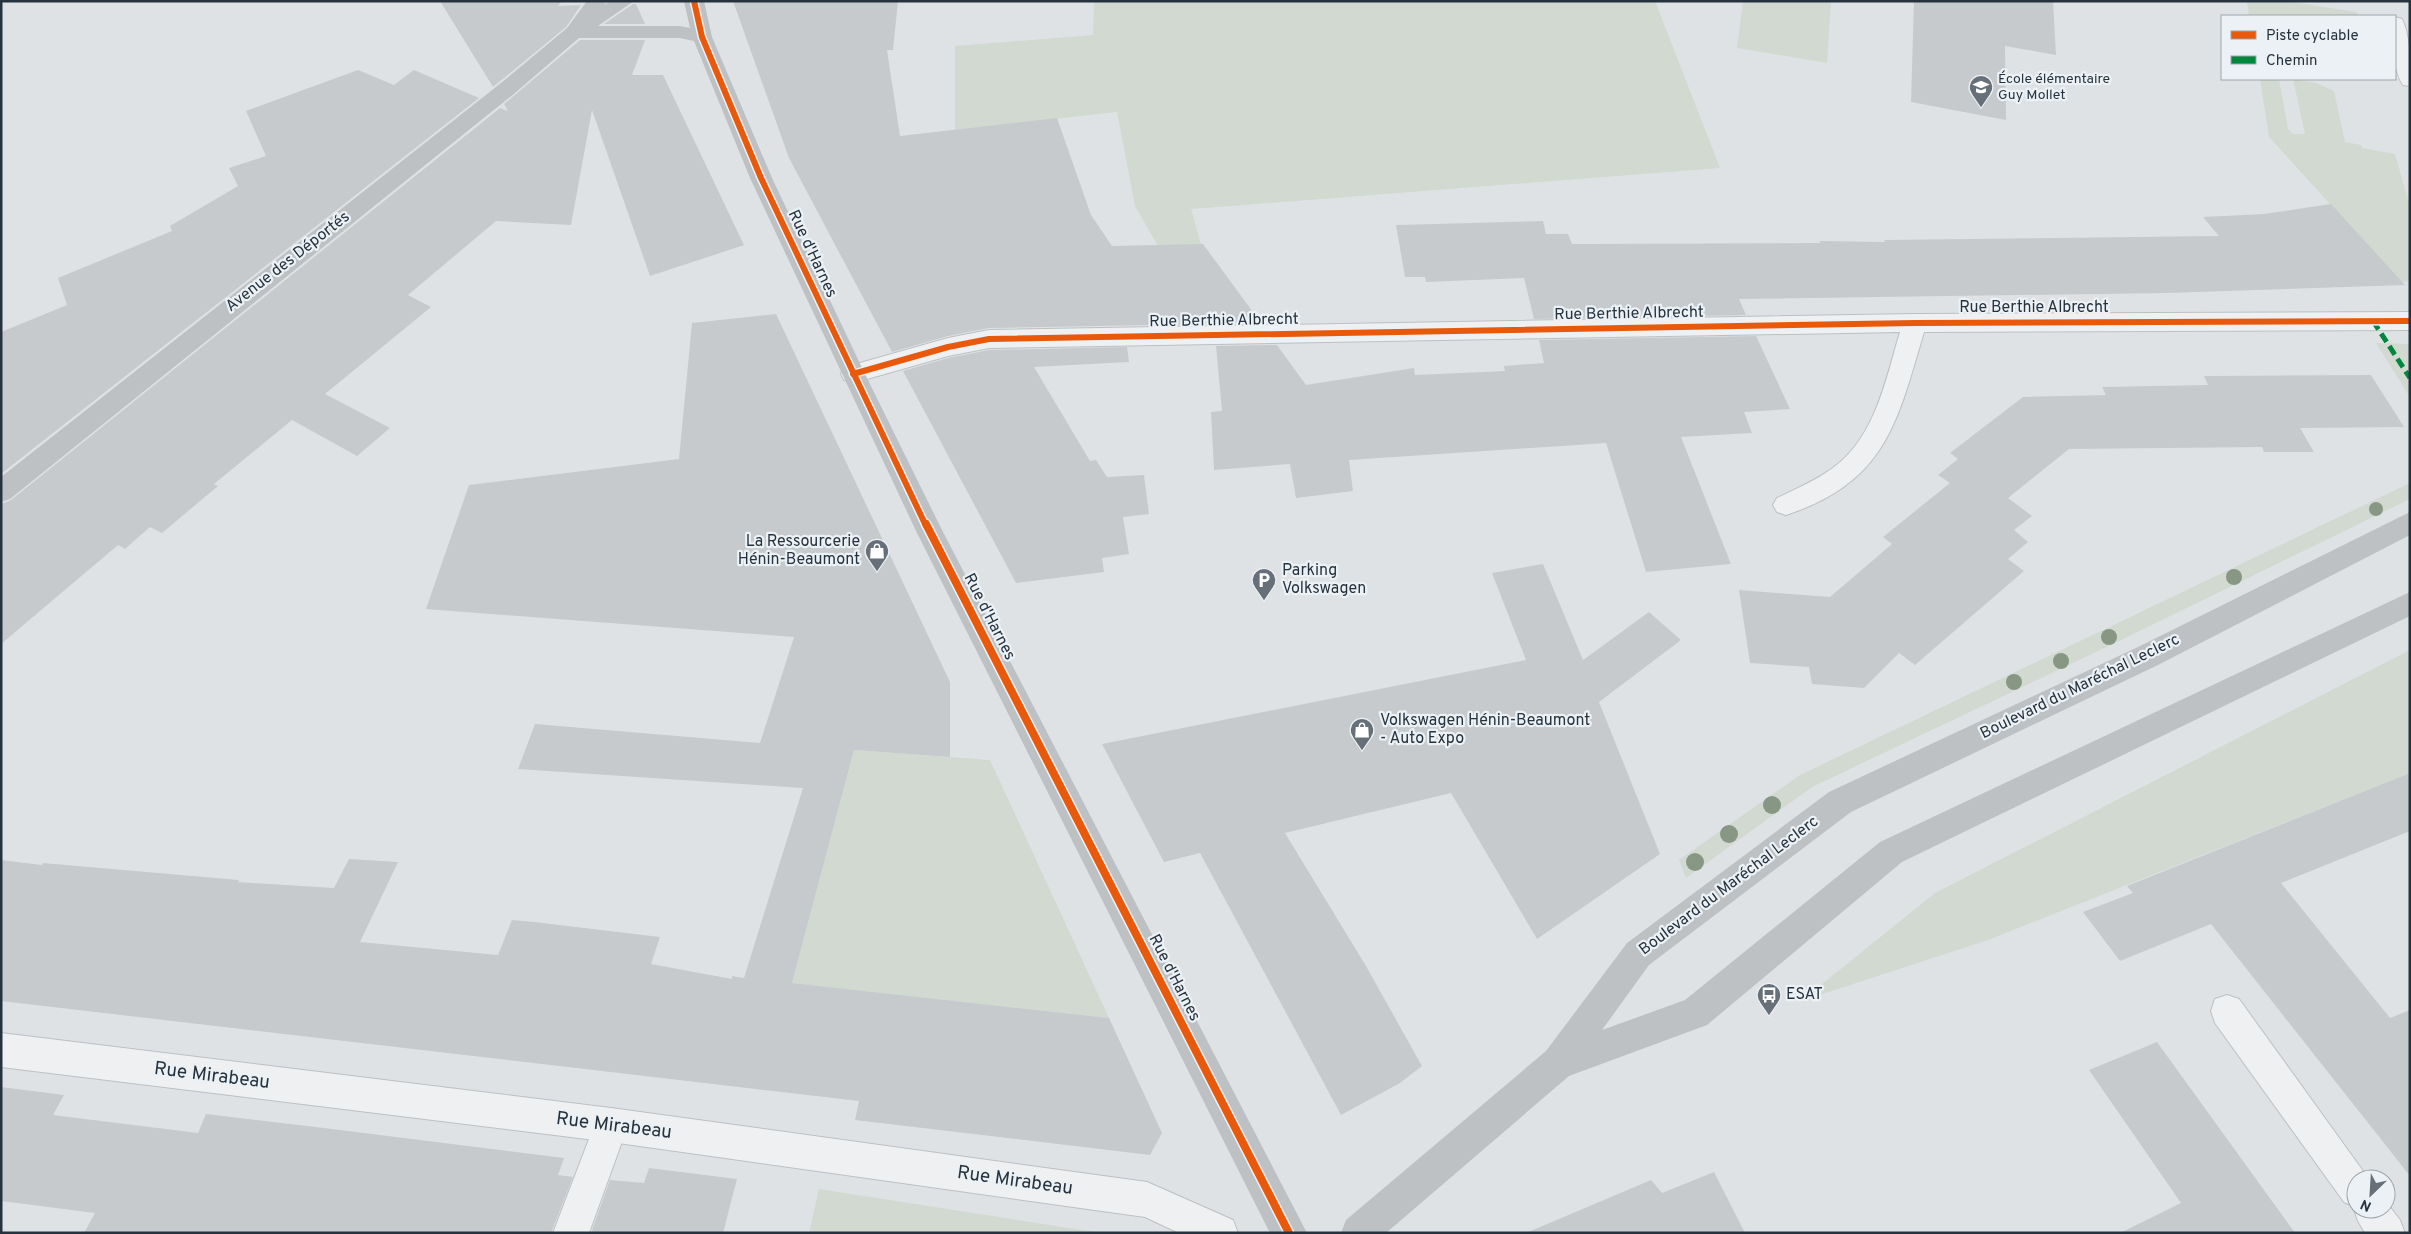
<svg xmlns="http://www.w3.org/2000/svg" width="2411" height="1234" viewBox="0 0 2411 1234" font-family="Overpass,sans-serif">
<style>
.green{fill:#d1d9d0}
.building{fill:#c7cacd}
.lines{fill:none;stroke-linecap:round;stroke-linejoin:round}
.lane-casing{stroke:#bdc0c3;stroke-width:2}
.street-casing{stroke:#bdc0c3;stroke-width:2}
.lane{fill:#eef0f1;fill-rule:evenodd}
.street{fill:#eef0f1;fill-rule:evenodd}
.secondary{fill:#bdc1c4;fill-rule:evenodd}
.quiet{stroke:#00873e;stroke-width:5;stroke-dasharray:10 5;stroke-linecap:butt}
.cycleway-far1-casing{stroke:#ecf1f5;stroke-width:9}
.cycleway-casing{stroke:#ecf1f5;stroke-width:11}
.cycleway-far1{stroke:#e8590c;stroke-width:6}
.cycleway{stroke:#e8590c;stroke-width:8}
.tree{fill:#889783}
.labels{text-anchor:middle;dominant-baseline:central;stroke-width:4.5;stroke-linejoin:round;paint-order:stroke}
.far-poi-label{font-size:14px;fill:#26333e;stroke:#ecf1f5;text-anchor:start}
.street-label{font-size:16px;fill:#26333e;stroke:#ecf1f5}
.poi-label{font-size:16px;fill:#26333e;stroke:#ecf1f5;text-anchor:start}
.near-street-label{font-size:19px;fill:#26333e;stroke:#ecf1f5}
</style>
<rect width="100%" height="100%" fill="#dfe2e5"/>
<g class="green">
<path d="M 1094,1 L 1655,1 L 1720,168 L 1191,209 L 1201,244 L 1166,260 L 1135,206 L 1117,112 L 955,130 L 955,46 L 1093,35 Z"/>
<path d="M 1743,1 L 1831,1 L 1827,63 L 1737,48 Z"/>
<path d="M 2247,1 L 2286,1 L 2356,12 L 2358,16 L 2249,16 Z"/>
<path d="M 2260,79 L 2279,79 L 2288,129 L 2293,134 L 2305,134 L 2293,79 L 2316,83 L 2334,91 L 2345,142 L 2361,145 L 2362,148 L 2395,154 L 2410,207 L 2410,281 L 2401,282 L 2269,137 Z"/>
<path d="M 2376,343 L 2410,344 L 2410,397 Z"/>
<path d="M 2410,483 L 2410,499 L 2117,642 L 1812,787 L 1686,878 L 1679,860 L 1800,775 Z"/>
<path d="M 2410,650 L 2410,773 L 1988,940 L 1801,1001 L 1935,893 Z"/>
<path d="M 854,750 L 990,760 L 1109,1018 L 792,983 Z"/>
<path d="M 819,1189 L 1101,1233 L 809,1233 Z"/>
</g>
<g class="building">
<path d="M 440,1 L 562,1 L 558,6 L 581,5 L 566,27 L 493,87 Z"/>
<path d="M 733,1 L 898,1 L 893,50 L 887,50 L 900,136 L 1057,118 L 1091,215 L 1112,246 L 1203,244 L 1261,323 L 989,328 L 948,336 L 892,352 L 789,158 Z"/>
<path d="M 1914,1 L 2053,1 L 2056,55 L 2005,46 L 2006,120 L 1911,102 Z"/>
<path d="M 633,4 L 636,4 L 645,24 L 604,24 Z"/>
<path d="M 580,40 L 645,40 L 632,75 L 663,75 L 744,245 L 650,276 L 592,110 L 571,225 L 496,221 L 408,295 L 431,307 L 325,394 L 390,428 L 357,456 L 292,420 L 214,484 L 218,486 L 162,533 L 150,527 L 125,549 L 118,545 L 1,644 L 1,504 L 11,500 L 500,108 L 508,111 L 504,104 Z"/>
<path d="M 358,70 L 394,85 L 414,70 L 479,98 L 1,474 L 1,332 L 67,305 L 58,278 L 172,231 L 170,226 L 238,186 L 229,168 L 266,156 L 246,111 Z"/>
<path d="M 2331,204 L 2405,285 L 2167,293 L 1739,299 L 1746,315 L 1534,319 L 1524,278 L 1426,282 L 1425,277 L 1405,277 L 1396,225 L 1543,221 L 1546,234 L 1568,234 L 1572,244 L 1820,243 L 1820,241 L 1885,242 L 1884,240 L 2219,236 L 2203,217 L 2264,214 Z"/>
<path d="M 776,314 L 950,682 L 950,757 L 854,750 L 792,983 L 1109,1018 L 1162,1133 L 1150,1155 L 855,1120 L 859,1101 L 1,1001 L 1,860 L 42,865 L 43,863 L 239,880 L 238,882 L 334,888 L 349,859 L 398,862 L 360,942 L 498,955 L 512,920 L 534,922 L 660,937 L 651,964 L 732,979 L 732,976 L 744,978 L 803,788 L 518,769 L 535,724 L 760,743 L 794,637 L 426,609 L 469,485 L 679,459 L 692,323 Z"/>
<path d="M 1756,336 L 1790,409 L 1744,412 L 1752,433 L 1681,437 L 1731,564 L 1646,572 L 1606,443 L 1349,460 L 1353,491 L 1296,498 L 1290,464 L 1214,470 L 1211,412 L 1222,411 L 1216,346 L 1277,345 L 1306,385 L 1414,368 L 1415,375 L 1505,371 L 1504,366 L 1544,363 L 1539,340 Z"/>
<path d="M 1127,347 L 1129,362 L 1034,367 L 1090,461 L 1096,460 L 1107,477 L 1144,475 L 1149,514 L 1123,517 L 1129,554 L 1102,558 L 1104,572 L 1016,583 L 903,371 L 948,358 L 989,350 Z"/>
<path d="M 2371,375 L 2404,427 L 2300,428 L 2314,452 L 2264,452 L 2262,447 L 2069,449 L 2008,498 L 2032,516 L 2014,530 L 2028,542 L 2008,559 L 2024,571 L 1915,665 L 1899,653 L 1864,688 L 1812,684 L 1809,667 L 1750,663 L 1739,590 L 1830,597 L 1892,544 L 1883,537 L 1950,483 L 1938,475 L 1958,459 L 1950,453 L 2023,397 L 2106,395 L 2102,387 L 2208,385 L 2204,376 Z"/>
<path d="M 1543,564 L 1583,660 L 1649,612 L 1681,640 L 1599,702 L 1660,854 L 1537,939 L 1451,793 L 1285,833 L 1366,966 L 1422,1066 L 1400,1083 L 1341,1115 L 1200,853 L 1164,862 L 1102,744 L 1526,660 L 1492,573 Z"/>
<path d="M 2410,773 L 2410,831 L 2281,883 L 2390,1018 L 2410,1010 L 2410,1176 L 2211,924 L 2120,961 L 2083,912 L 2133,893 L 2127,886 Z"/>
<path d="M 2157,1042 L 2295,1233 L 2120,1233 L 2181,1203 L 2089,1070 Z"/>
<path d="M 1,1087 L 64,1095 L 53,1115 L 198,1133 L 206,1114 L 324,1128 L 564,1158 L 558,1175 L 573,1177 L 551,1233 L 84,1233 L 95,1213 L 1,1201 Z"/>
<path d="M 649,1168 L 737,1179 L 723,1233 L 591,1233 L 610,1180 L 644,1183 Z"/>
<path d="M 1714,1172 L 1745,1233 L 1526,1233 L 1651,1180 L 1662,1193 Z"/>
</g>
<g class="lines">
<g class="lane-casing">
<g id="lane">
<path d="M 2227,995 L 2239,999 L 2368,1178 L 2356,1179 L 2356,1209 L 2386,1209 L 2386,1202 L 2400,1220 L 2405,1233 L 2365,1233 L 2358,1221 L 2353,1206 L 2344,1202 L 2215,1023 L 2211,1011 L 2215,999 Z"/>
<path d="M 611,1108 L 623,1113 L 628,1125 L 589,1233 L 553,1233 L 599,1113 Z"/>
</g>
</g>
<g class="street-casing">
<g id="street">
<path d="M 2395,17 L 2402,19 C 2411,37 2410,65 2410,86 L 2403,85 C 2391,67 2394,37 2395,17 Z"/>
<path d="M 2410,312 L 2410,330 L 1924,332 C 1897,423 1886,482 1786,515 L 1777,512 L 1773,505 L 1777,498 C 1796,489 1817,480 1834,467 C 1876,436 1886,378 1900,332 L 989,348 L 948,356 L 853,383 L 844,380 L 841,374 L 844,368 L 853,365 L 948,338 L 989,330 L 1915,314 Z"/>
<path d="M 1,1033 L 611,1108 L 1147,1182 L 1233,1220 L 1238,1233 L 1179,1233 L 1145,1217 L 611,1142 L 1,1067 Z"/>
</g>
</g>
<use href="#lane" class="lane"/>
<use href="#street" class="street"/>
<g class="secondary">
<path d="M 587,1 L 607,1 L 604,5 L 610,1 L 634,1 L 598,26 L 680,26 L 690,28 L 684,1 L 704,1 L 712,37 L 772,178 L 865,374 L 942,530 L 1307,1233 L 1270,1233 L 917,533 L 750,178 L 694,41 L 680,38 L 579,38 L 515,93 L 10,499 L 1,502 L 1,477 L 501,83 L 567,28 Z"/>
<path d="M 2410,512 L 2410,535 L 2158,665 L 1851,812 L 1649,965 L 1602,1030 L 1685,1000 L 1880,842 L 2410,592 L 2410,616 L 1902,862 L 1707,1025 L 1569,1076 L 1386,1233 L 1341,1233 L 1346,1220 L 1546,1051 L 1627,943 L 1829,792 L 2138,647 Z"/>
</g>
<path class="quiet" d="M 2373,321 L 2410,378"/>
<g class="cycleway-far1-casing">
<g id="cycleway-far1">
<path d="M 694,1 L 702,37 L 761,178 L 926,526"/>
<path d="M 853,374 L 948,347 L 989,339 L 1915,323 L 2410,321"/>
</g>
</g>
<g class="cycleway-casing">
<path id="cycleway" d="M 926,524 L 1289,1233"/>
</g>
<use href="#cycleway-far1" class="cycleway-far1"/>
<use href="#cycleway" class="cycleway"/>
</g>
<g class="tree">
<circle cx="2376" cy="509" r="7"/>
<circle cx="2234" cy="577" r="8"/>
<circle cx="2109" cy="637" r="8"/>
<circle cx="2061" cy="661" r="8"/>
<circle cx="2014" cy="682" r="8"/>
<circle cx="1772" cy="805" r="9"/>
<circle cx="1729" cy="834" r="9"/>
<circle cx="1695" cy="862" r="9"/>
</g>
<defs>
<g id="school-pin" transform="scale(1.25)"><path d="M0 17L-7.5 6A9.5 9.5 0 1 1 7.5 6Z" fill="#677078" stroke="#ecf1f5"/><path d="M0-5L7-2L0 1L-7-2ZM-4 1L0 2.5L4 1V4Q0 6-4 4Z" fill="#fff"/></g>
<g id="shop-pin" transform="scale(1.25)"><path d="M0 17L-7.5 6A9.5 9.5 0 1 1 7.5 6Z" fill="#677078" stroke="#ecf1f5"/><path d="M-5-2.5h2.3a2.7 3.5 0 0 1 5.4 0H5L5.5 6h-11ZM-1.5-2.5h3a1.5 2.3 0 0 0-3 0Z" fill="#fff"/></g>
<g id="parking-pin" transform="scale(1.25)"><path d="M0 17L-7.5 6A9.5 9.5 0 1 1 7.5 6Z" fill="#677078" stroke="#ecf1f5"/><path d="M-3.5-5.5H1a3.5 3.5 0 0 1 0 7H-1V5.5H-3.5ZM-1-3.4V-.6H.8a1.4 1.4 0 0 0 0-2.8Z" fill="#fff"/></g>
<g id="bus-pin" transform="scale(1.25)"><path d="M0 17L-7.5 6A9.5 9.5 0 1 1 7.5 6Z" fill="#677078" stroke="#ecf1f5"/><path d="M-5-6H5V4H4V6H2V4H-2V6H-4V4H-5ZM-3.5-4V0h7V-4ZM-3.5 1.2v1.5H-2V1.2ZM2 1.2v1.5H3.5V1.2Z" fill="#fff"/></g>
</defs>
<g fill-rule="evenodd">
<use href="#school-pin" x="1981" y="87"/>
<use href="#shop-pin" x="877" y="551"/>
<use href="#parking-pin" x="1264" y="580"/>
<use href="#shop-pin" x="1362" y="730"/>
<use href="#bus-pin" x="1769" y="995"/>
</g>
<g class="labels">
<g class="far-poi-label">
<text x="1998" y="79">École élémentaire<tspan x="1998" dy="16">Guy Mollet</tspan></text>
</g>
<g class="street-label">
<text transform="translate(812 254) rotate(65)">Rue d'Harnes</text>
<text transform="translate(288 262) rotate(-38)">Avenue des Déportés</text>
<text x="2034" y="308">Rue Berthie Albrecht</text>
<text transform="translate(1629 314) rotate(-1)">Rue Berthie Albrecht</text>
<text transform="translate(1224 321) rotate(-1)">Rue Berthie Albrecht</text>
<text transform="translate(989 617) rotate(63)">Rue d'Harnes</text>
<text transform="translate(2080 687) rotate(-26)">Boulevard du Maréchal Leclerc</text>
<text transform="translate(1729 886) rotate(-37)">Boulevard du Maréchal Leclerc</text>
<text transform="translate(1174 978) rotate(63)">Rue d'Harnes</text>
</g>
<g class="poi-label">
<text x="860" y="542" text-anchor="end">La Ressourcerie<tspan x="860" dy="18">Hénin-Beaumont</tspan></text>
<text x="1282" y="571">Parking<tspan x="1282" dy="18">Volkswagen</tspan></text>
<text x="1380" y="721">Volkswagen Hénin-Beaumont<tspan x="1380" dy="18">- Auto Expo</tspan></text>
<text x="1786" y="995">ESAT</text>
</g>
<g class="near-street-label">
<text transform="translate(212 1076) rotate(7)">Rue Mirabeau</text>
<text transform="translate(614 1126) rotate(7)">Rue Mirabeau</text>
<text transform="translate(1015 1181) rotate(8)">Rue Mirabeau</text>
</g>
</g>
<rect width="2411" height="1234" fill="none" stroke="#26333e" stroke-width="5"/>
<rect x="2221" y="15" width="175" height="65" fill="#ecf1f5" stroke="#9da5ac"/>
<rect x="2231" y="31" width="25" height="8" fill="#e8590c" stroke="#9da5ac"/>
<text x="2266" y="40" font-size="15" fill="#26333e">Piste cyclable</text>
<rect x="2231" y="56" width="25" height="8" fill="#00873e" stroke="#9da5ac"/>
<text x="2266" y="65" font-size="15" fill="#26333e">Chemin</text>
<g transform="translate(2371 1194) rotate(205)"><circle r="24" fill="#ecf1f5" stroke="#9da5ac"/>
<path d="M0-4L9 19L0 12L-9 19Z" fill="#677078"/>
<text y="-8" font-size="14" font-weight="bold" text-anchor="middle" fill="#26333e">N</text>
</g>
</svg>
